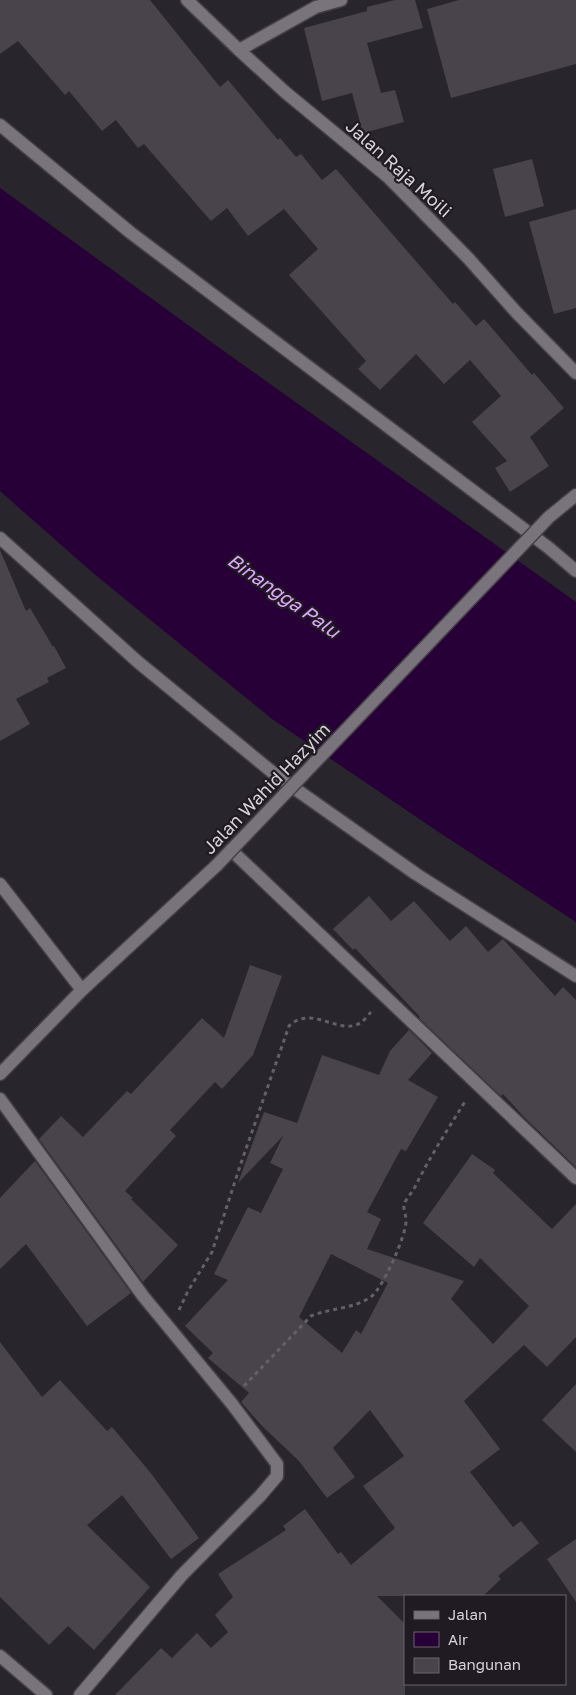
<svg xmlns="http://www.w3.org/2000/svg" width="576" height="1695" viewBox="0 0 576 1695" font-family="'Golos Text',sans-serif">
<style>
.water{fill:#270037}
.building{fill:#49444c;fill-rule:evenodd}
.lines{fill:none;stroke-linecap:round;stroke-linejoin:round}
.minor-casing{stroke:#454146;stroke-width:15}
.tertiary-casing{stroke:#454146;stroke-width:15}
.path{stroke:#646066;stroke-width:3;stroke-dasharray:4 4;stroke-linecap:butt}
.minor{stroke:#79737c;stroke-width:12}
.tertiary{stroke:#79737c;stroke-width:12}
.tertiary-bridge-casing{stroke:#454146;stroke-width:15;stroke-linecap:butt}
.tertiary-bridge{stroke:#79737c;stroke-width:12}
.labels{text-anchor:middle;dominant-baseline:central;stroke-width:4.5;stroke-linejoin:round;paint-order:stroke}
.street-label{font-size:18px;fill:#d5d2d6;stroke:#201b22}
.water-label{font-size:19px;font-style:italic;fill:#dfa5fd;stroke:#201b22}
</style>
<rect width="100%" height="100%" fill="#29252c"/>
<path class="water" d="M 0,188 L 214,344 L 576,602 L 576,922 L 437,831 L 272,719 L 93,573 L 0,491 Z"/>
<g class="building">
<path d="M 0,0 L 150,0 L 220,87 L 228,80 L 278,140 L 280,138 L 296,157 L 301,154 L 322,180 L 336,169 L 453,304 L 455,302 L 476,326 L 484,319 L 532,375 L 534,373 L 564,408 L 530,437 L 549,466 L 510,492 L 495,468 L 507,461 L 472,422 L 501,396 L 470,360 L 444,384 L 416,354 L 380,390 L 358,369 L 366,361 L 289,275 L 318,249 L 284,209 L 248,236 L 227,208 L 211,221 L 144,144 L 138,148 L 116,120 L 102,131 L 69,91 L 65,95 L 18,41 L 0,54 Z"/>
<path d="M 395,0 L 415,0 L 423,28 L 367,43 L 381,93 L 395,90 L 404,122 L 363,133 L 352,93 L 322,101 L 304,28 L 367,11 L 367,7 Z"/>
<path d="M 459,0 L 576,0 L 576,64 L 451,98 L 427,9 Z"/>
<path d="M 532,159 L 544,206 L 505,217 L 493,169 Z"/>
<path d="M 576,209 L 576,308 L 554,314 L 529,222 Z"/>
<path d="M 0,550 L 26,611 L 30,608 L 53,647 L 54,646 L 66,668 L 47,678 L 49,682 L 16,699 L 30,724 L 0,741 Z"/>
<path d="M 369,896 L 391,921 L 414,901 L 450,941 L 466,926 L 488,952 L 503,939 L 555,996 L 563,987 L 576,1000 L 576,1167 L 524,1117 L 503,1094 L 501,1096 L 419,1018 L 420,1017 L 355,948 L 353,950 L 333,929 Z"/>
<path d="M 250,965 L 282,976 L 253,1055 L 222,1089 L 215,1082 L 170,1130 L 176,1136 L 125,1191 L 133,1198 L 131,1199 L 178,1245 L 143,1282 L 39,1139 L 61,1116 L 83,1137 L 127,1091 L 131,1094 L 202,1018 L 224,1038 Z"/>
<path d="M 409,1030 L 432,1053 L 408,1080 L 438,1097 L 406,1151 L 401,1149 L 367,1212 L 381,1219 L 367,1249 L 464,1281 L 451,1299 L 493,1344 L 529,1306 L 480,1258 L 474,1267 L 423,1223 L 472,1154 L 495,1170 L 493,1173 L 552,1229 L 576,1204 L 576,1337 L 547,1367 L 524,1345 L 464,1401 L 500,1449 L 470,1472 L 513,1527 L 521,1521 L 539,1543 L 498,1576 L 501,1579 L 483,1596 L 377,1596 L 405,1624 L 405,1695 L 115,1695 L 161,1648 L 172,1658 L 197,1633 L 211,1648 L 228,1632 L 215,1615 L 233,1597 L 218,1574 L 286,1530 L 283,1526 L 305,1509 L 338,1554 L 341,1552 L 351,1565 L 395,1528 L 363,1486 L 404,1456 L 370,1410 L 333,1448 L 355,1477 L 327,1498 L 299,1461 L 262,1426 L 241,1402 L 249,1393 L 208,1358 L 213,1353 L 185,1326 L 228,1280 L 214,1274 L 248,1207 L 261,1213 L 283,1169 L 270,1163 L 283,1136 L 238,1183 L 264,1112 L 297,1123 L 322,1055 L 379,1075 L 390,1051 ZM 331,1254 L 388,1283 L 361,1334 L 356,1330 L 342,1353 L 299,1317 Z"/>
<path d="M 35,1161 L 131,1293 L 87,1326 L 26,1244 L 0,1269 L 0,1198 Z"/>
<path d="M 0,1342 L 42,1397 L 60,1380 L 107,1431 L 112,1427 L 150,1472 L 199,1538 L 171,1559 L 122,1495 L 87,1525 L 150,1587 L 94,1650 L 68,1626 L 49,1645 L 0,1597 Z"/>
<path d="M 576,1384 L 576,1452 L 542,1420 Z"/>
<path d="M 576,1539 L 576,1602 L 547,1559 Z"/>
</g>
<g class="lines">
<g class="minor-casing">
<g id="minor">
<path d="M 239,50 L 316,7 L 341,0"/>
<path d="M 0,125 L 131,233 L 549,548 L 576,571"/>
<path d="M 0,538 L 138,662 L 277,776 L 416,874 L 576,976"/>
<path d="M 231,850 L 576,1178"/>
<path d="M 0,884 L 82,990"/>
<path d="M 0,1099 L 143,1296 L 232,1404 L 277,1464 L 277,1476 L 260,1496 L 182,1575 L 80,1695"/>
<path d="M 0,1656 L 46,1695"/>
</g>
</g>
<g class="tertiary-casing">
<g id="tertiary">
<path d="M 187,0 L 239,50 L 285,92 L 388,177 L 468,258 L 516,312 L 576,373"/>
<path d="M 549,517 L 576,495"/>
<path d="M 0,1074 L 82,990 L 217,865"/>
</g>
</g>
<g class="path">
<path d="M 179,1310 L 188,1291 L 212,1252 L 240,1166 L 289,1026 C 312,1004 339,1036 360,1023 C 364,1021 368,1015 371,1012"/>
<path d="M 244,1386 L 311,1316 C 330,1308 355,1309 372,1296 C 383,1287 407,1234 406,1220 C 406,1213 402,1208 405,1202 C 408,1197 411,1193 414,1189 C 429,1158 448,1129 466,1100"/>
</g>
<use href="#minor" class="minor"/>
<use href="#tertiary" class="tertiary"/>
<g class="tertiary-bridge-casing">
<path id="tertiary-bridge" d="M 217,865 L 549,517"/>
</g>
<use href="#tertiary-bridge" class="tertiary-bridge"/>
</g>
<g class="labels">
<g class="street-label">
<text transform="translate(399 168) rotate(42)">Jalan Raja Moili</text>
<text transform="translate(266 788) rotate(-46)">Jalan Wahid Hazyim</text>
</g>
<g class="water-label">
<text transform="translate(284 595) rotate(35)">Binangga Palu</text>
</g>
</g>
<rect x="404" y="1595" width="162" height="90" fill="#201b22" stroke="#68646a"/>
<rect x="414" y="1611" width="25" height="8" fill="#79737c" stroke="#68646a"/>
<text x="448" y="1620" font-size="15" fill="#d5d2d6">Jalan</text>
<rect x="414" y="1632" width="25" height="15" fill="#270037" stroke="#68646a"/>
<text x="448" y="1645" font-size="15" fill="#d5d2d6">Air</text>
<rect x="414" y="1658" width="25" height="15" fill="#49444c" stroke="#68646a"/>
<text x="448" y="1670" font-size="15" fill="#d5d2d6">Bangunan</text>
</svg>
